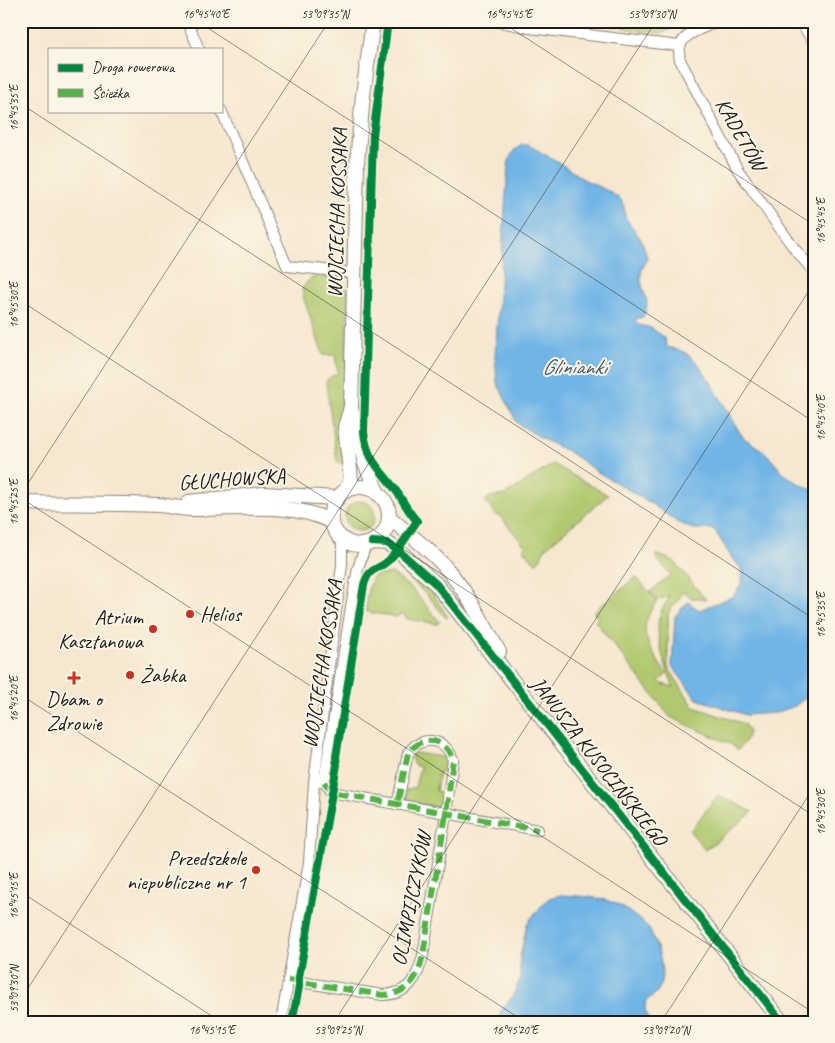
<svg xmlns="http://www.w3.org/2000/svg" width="835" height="1043" viewBox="0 0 835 1043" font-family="Caveat,sans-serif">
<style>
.green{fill:#b0c96f;stroke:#667246}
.water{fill:#70b5e6;stroke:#466881}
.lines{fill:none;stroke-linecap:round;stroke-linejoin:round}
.street-casing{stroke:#898276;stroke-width:12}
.secondary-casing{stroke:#898276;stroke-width:16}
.street{stroke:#fff;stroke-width:10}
.secondary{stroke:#fff;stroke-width:14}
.quiet{stroke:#55b145;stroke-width:6;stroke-dasharray:12 6;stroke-linecap:butt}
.cycleway-casing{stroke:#fcf5e5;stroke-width:11}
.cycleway{stroke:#00873e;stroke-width:8}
.ticks{fill:none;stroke:#1c1c1c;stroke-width:1;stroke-opacity:0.45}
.poi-dot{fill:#c8321e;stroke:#fcf5e5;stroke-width:2}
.labels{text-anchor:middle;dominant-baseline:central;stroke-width:4;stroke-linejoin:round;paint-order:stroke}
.street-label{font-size:21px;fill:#1c1c1c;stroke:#fcf5e5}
.poi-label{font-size:21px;fill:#1c1c1c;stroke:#fcf5e5;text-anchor:start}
.water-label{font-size:22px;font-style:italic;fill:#3e596d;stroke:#fcf5e5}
.neatline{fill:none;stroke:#1c1c1c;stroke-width:2}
.ticks-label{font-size:12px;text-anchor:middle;fill:#1c1c1c}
</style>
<rect width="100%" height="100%" fill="#fcf5e5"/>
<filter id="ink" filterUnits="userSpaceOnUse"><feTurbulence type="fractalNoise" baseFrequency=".02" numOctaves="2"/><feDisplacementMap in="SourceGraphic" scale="10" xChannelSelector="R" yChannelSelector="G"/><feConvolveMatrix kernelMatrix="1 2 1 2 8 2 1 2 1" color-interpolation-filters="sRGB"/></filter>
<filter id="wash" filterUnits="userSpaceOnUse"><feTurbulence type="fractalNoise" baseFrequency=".0096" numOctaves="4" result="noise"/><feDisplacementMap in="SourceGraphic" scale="20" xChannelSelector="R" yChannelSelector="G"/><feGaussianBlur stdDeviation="1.12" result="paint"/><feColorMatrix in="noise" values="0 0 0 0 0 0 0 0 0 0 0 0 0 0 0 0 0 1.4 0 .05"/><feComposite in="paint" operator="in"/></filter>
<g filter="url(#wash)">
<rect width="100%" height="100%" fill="#f6e7cf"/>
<g class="green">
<path d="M 587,21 L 686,21 L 663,33 L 639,31 Z"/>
<path d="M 319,276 C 332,278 345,279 348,294 L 346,376 L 338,427 L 343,463 L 339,463 L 337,461 L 326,383 C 328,376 332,376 338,374 L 335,355 L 323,355 L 304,299 L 302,289 C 307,282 310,277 319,276 Z"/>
<path d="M 553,464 L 608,495 L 546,547 L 540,559 L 535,563 L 523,548 L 525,546 L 499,515 L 497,516 L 485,501 L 490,497 L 505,495 Z"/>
<circle cx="360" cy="516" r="15"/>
<path d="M 656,554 L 674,561 L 706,600 L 692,598 L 684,592 L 668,613 L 668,667 L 694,707 L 744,724 L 749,732 L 747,735 L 748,737 L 738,750 L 732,745 L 670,717 L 595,621 L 598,618 L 593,612 L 636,577 L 657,601 C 652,608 646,618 645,627 C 644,641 659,664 667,674 L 659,681 L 662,684 L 674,687 C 666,669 655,638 659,618 C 661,610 666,603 670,596 L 657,600 L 650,592 L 671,575 L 656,558 Z"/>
<path d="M 401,560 L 425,582 L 448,617 L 446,618 L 427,595 L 396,567 Z"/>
<path d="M 392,573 L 413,590 L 440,622 L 438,624 L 407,619 L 403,613 L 396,617 L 367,612 L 365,610 C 366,599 368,585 374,576 Z"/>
<path d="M 416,753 L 448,758 L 448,769 L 446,771 L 439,772 L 436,791 L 440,792 L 444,796 L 441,805 L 437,807 L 408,802 L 406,799 L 406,790 L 415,787 L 420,767 L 414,765 L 411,758 L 413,754 Z"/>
<path d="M 718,795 L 753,812 L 705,850 L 690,831 Z"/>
</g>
<g class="water">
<path d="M 522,145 L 528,145 L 557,161 L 583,179 L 610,192 L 621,200 L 624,207 L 625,217 L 642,241 L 647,257 C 646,264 641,268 641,275 C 640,294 653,297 643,317 L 635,319 C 637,327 641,325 648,327 C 652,328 658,333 662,336 C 666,339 665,343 667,347 L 684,352 L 697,362 L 712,384 L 740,433 L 744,438 L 765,452 L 783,473 L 796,482 L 814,491 L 814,695 L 808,696 L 795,706 L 775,713 L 746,715 L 697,699 L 672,666 L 675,616 L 688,602 L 699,610 L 734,596 L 742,582 L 741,568 L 733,560 L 714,529 L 693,529 L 677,522 L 649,502 L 596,471 L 569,452 L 546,441 L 517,423 L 497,382 L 495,357 L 508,165 C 511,155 512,150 522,145 Z"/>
<path d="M 561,895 C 589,897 611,896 633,915 C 640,920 646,923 650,931 C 653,935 654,940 656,945 C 661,957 664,973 660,986 C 655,1002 637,994 649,1022 L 497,1022 L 502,1010 L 513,996 L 520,979 L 520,958 L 527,924 L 536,912 L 549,898 Z"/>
</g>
</g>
<g filter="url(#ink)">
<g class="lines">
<g class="street-casing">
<g id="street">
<path d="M 187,21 L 199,49"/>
<path d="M 496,21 L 530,28 L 679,46"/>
<path d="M 720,21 C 701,29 674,34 680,60 L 738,170 L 794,248 L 814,272"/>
<path d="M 221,110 L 287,266 L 353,273"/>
<path d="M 314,782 L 324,782 L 351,607 L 358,568 L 366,544"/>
<path d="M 324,782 L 331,792 L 538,830"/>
<path d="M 288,980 L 383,995 C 409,994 418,978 423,955 L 446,814 L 453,760 C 446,738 422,734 408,753 L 397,805"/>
<path d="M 281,1022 L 309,862 L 314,782 L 342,565 L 342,539"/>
</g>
</g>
<g class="secondary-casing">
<g id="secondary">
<path d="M 801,21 L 814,38"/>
<path d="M 351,409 L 365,463 L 378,494"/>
<circle cx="360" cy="516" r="29"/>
<path d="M 346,490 L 351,479 L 345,427 L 351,407 L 357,163 L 363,95 L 373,21"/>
<path d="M 189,502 L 263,494 L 338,498"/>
<path d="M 21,503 C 67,504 113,503 159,505 C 170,506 181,509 193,509 C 238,510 290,500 332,522"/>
<path d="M 389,517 C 408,534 429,548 446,568 C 468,593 483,623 499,652"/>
<path d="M 372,542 L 387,543 L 399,551 L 436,584 L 782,1022"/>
</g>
</g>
<use href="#street" class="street"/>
<use href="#secondary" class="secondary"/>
<g class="quiet">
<path d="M 324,782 L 331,792 L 538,830"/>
<path d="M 288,980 L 383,995 C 409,994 418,978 423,955 L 446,814 L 453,760 C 446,738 422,734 408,753 L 397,805"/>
</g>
<g class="cycleway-casing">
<g id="cycleway">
<path d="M 372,542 L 387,543 L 399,551 L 436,584 L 782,1022"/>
<path d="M 292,1022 L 299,987 L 299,977 L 337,765 L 336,757 L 364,585 C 369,566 378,571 389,560 C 400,549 408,534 417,521 C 409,513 404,502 397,492 C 382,470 367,462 364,432 L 373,136 L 388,21"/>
</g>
</g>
<use href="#cycleway" class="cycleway"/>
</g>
</g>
<path class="ticks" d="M 197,21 L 814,422M 500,21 L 814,225M 803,21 L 814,28M 21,104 L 814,619M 21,301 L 814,816M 21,494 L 329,21M 21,498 L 814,1013M 21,695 L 525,1022M 21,892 L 221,1022M 21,999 L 656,21M 334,1022 L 814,283M 661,1022 L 814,787"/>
<g class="poi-dot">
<circle cx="190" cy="614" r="5"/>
<circle cx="153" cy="629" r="5"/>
<circle cx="130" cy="675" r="5"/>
<path d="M71.5 670.5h5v5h5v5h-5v5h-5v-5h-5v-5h5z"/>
<circle cx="256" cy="870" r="5"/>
</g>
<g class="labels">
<g class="street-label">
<text transform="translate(741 134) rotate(60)">KADETÓW</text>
<text transform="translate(337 213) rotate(-88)">WOJCIECHA KOSSAKA</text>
<text transform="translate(232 479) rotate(-4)">GŁUCHOWSKA</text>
<text transform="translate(322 664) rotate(-81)">WOJCIECHA KOSSAKA</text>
<text transform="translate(599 761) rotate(52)">JANUSZA KUSOCIŃSKIEGO</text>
<text transform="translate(411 899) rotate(-79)">OLIMPIJCZYKÓW</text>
</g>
<g class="poi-label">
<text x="200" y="614">Helios</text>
<text x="143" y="617" text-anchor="end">Atrium<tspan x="143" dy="24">Kasztanowa</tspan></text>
<text x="140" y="675">Żabka</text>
<text x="74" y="699" text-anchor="middle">Dbam o<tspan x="74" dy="24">Zdrowie</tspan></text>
<text x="246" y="858" text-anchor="end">Przedszkole<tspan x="246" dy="24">niepubliczne nr 1</tspan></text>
</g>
<g class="water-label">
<text x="574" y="367">Glinianki</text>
</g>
</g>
<rect width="835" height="1043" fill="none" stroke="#fcf5e5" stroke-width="55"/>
<rect x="48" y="48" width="175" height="65" fill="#fcf5e5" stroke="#a29e95"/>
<rect x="58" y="64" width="25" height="8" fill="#00873e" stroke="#a29e95"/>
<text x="92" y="72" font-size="15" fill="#1c1c1c">Droga rowerowa</text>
<rect x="58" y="89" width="25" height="8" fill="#55b145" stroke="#a29e95"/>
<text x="92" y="98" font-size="15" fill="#1c1c1c">Ścieżka</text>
<rect x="28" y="28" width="780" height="988" class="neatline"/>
<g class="ticks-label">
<text x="206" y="18">16°45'40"E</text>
<text x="325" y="18">53°09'35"N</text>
<text x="509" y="18">16°45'45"E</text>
<text x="652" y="18">53°09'30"N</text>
<text transform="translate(14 108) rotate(-90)" y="4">16°45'35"E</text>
<text transform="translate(821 221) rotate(-90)" y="4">16°45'45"E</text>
<text transform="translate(14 305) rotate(-90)" y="4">16°45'30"E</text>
<text transform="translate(821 418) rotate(-90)" y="4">16°45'40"E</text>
<text transform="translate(14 502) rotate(-90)" y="4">16°45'25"E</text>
<text transform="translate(821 615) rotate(-90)" y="4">16°45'35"E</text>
<text transform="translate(14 699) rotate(-90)" y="4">16°45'20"E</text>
<text transform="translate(821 812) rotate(-90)" y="4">16°45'30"E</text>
<text transform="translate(14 896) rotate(-90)" y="4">16°45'15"E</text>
<text transform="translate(14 989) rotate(-90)" y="4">53°09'30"N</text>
<text x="212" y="1034">16°45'15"E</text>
<text x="338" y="1034">53°09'25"N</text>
<text x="515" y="1034">16°45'20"E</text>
<text x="666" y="1034">53°09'20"N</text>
</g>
</svg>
